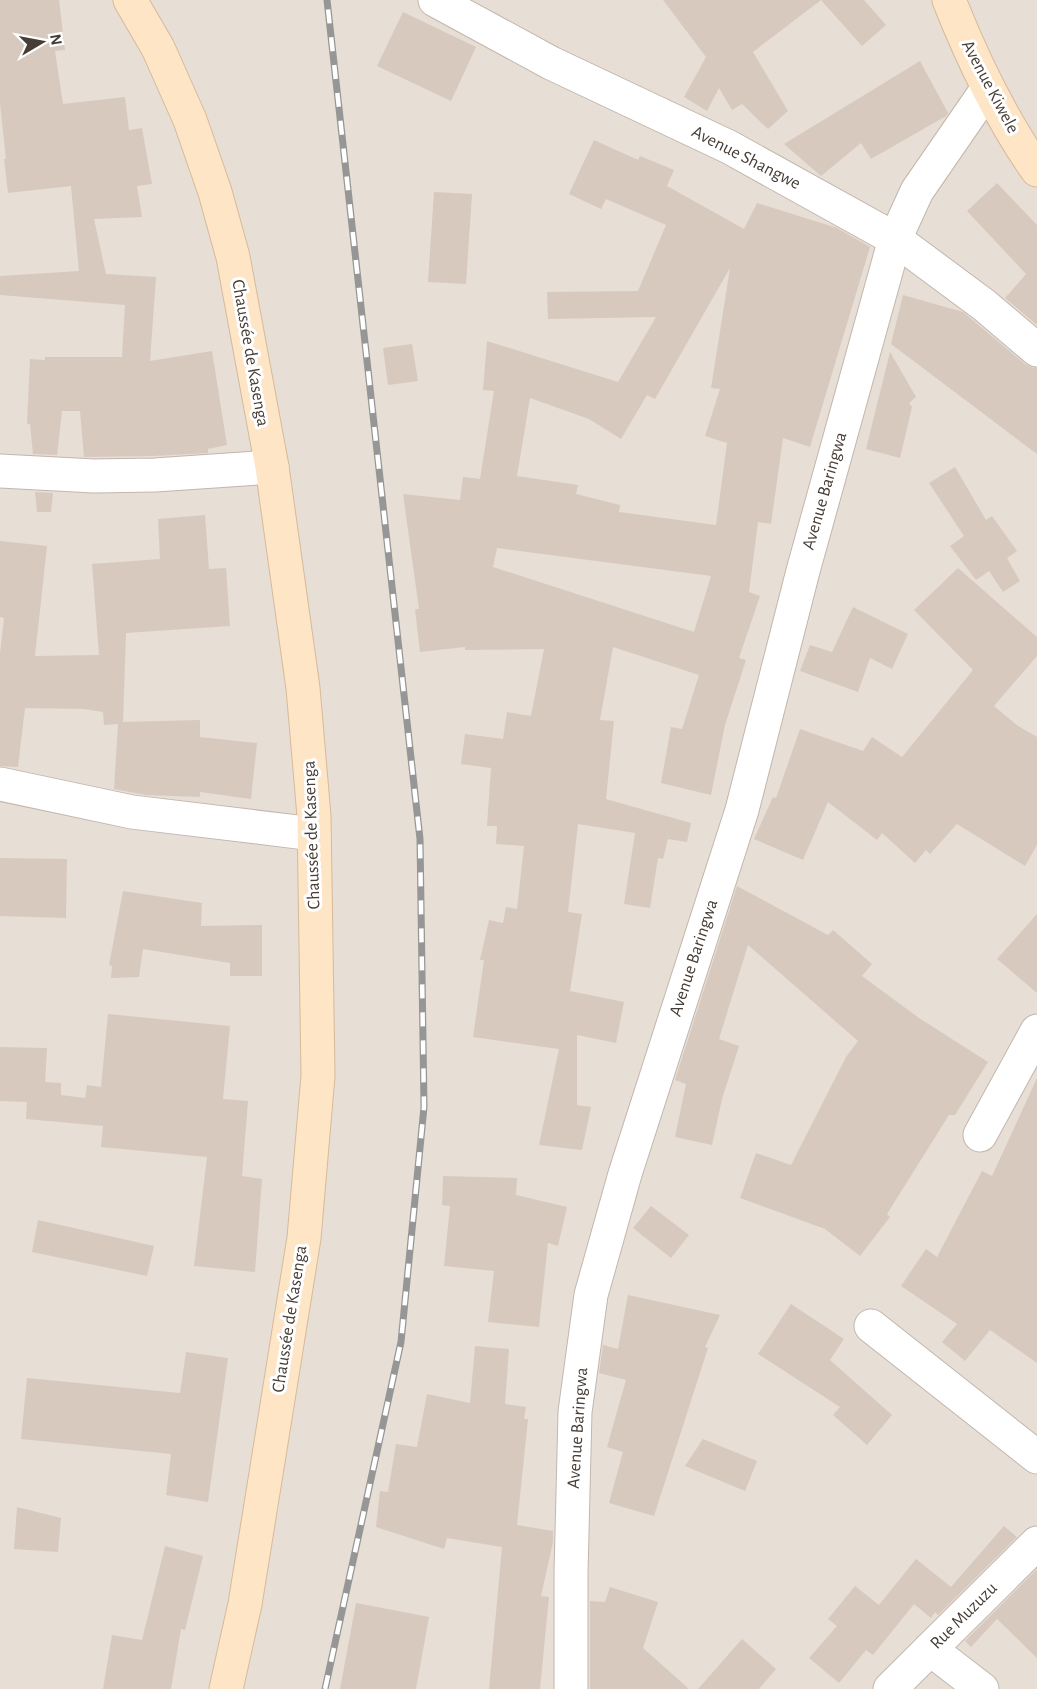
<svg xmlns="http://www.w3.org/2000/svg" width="1037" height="1689" viewBox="0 0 1037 1689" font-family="'Alegreya Sans',sans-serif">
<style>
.residential{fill:#e7ded5}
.building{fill:#d8c9bf;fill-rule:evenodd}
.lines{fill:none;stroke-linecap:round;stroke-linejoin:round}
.street-casing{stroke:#c2b6ad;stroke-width:35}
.secondary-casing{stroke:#d6ba99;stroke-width:35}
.street{stroke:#fff;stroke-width:33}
.secondary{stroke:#fee5c6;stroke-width:33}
.rail-casing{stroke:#969696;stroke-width:7}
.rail{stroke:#fff;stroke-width:4.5;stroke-dasharray:14;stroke-linecap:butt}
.labels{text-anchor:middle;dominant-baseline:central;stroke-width:6;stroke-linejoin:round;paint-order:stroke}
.street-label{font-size:18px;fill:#463d36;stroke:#fff}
</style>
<rect width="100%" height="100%" fill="#f3ede7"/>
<rect class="residential" x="0" y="0" width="1037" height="1689"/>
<g class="building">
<path d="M 0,0 L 59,0 L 65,50 L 55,51 L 63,104 L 125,97 L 129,130 L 142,128 L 152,184 L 137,186 L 142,217 L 94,219 L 106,274 L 156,277 L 150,361 L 212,351 L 227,445 L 208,449 L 208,453 L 154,456 L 84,457 L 80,411 L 62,411 L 57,455 L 33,454 L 30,424 L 27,424 L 30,359 L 45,360 L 45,357 L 122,357 L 125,305 L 0,295 L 0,276 L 79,271 L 71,186 L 8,193 L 4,159 L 6,159 L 0,103 Z"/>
<path d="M 663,0 L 821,0 L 753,52 L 788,111 L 768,129 L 742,104 L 732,110 L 719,88 L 707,111 L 684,97 L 706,57 Z"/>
<path d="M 821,0 L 864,0 L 886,25 L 862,46 Z"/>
<path d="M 403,12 L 476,47 L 451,101 L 377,66 Z"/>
<path d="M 920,61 L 948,113 L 946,116 L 871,159 L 861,143 L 821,176 L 784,144 Z"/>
<path d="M 594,140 L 638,160 L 640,156 L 674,170 L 667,186 L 744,229 L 757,203 L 837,228 L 870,247 L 810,447 L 783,438 L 771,524 L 758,522 L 749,592 L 760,596 L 739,658 L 746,660 L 725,725 L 711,795 L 661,783 L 671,727 L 682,729 L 699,675 L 613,647 L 600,720 L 614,721 L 606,799 L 691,823 L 687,842 L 668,839 L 663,859 L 658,858 L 650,908 L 624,904 L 635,833 L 578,824 L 568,912 L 582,914 L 570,991 L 624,1002 L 616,1043 L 577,1035 L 577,1105 L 591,1107 L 582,1150 L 539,1145 L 559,1049 L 473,1037 L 484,960 L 480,960 L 489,920 L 503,923 L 506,907 L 517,909 L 524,846 L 496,844 L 497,826 L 487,826 L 491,768 L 461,764 L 465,734 L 503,739 L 507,712 L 531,716 L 544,649 L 465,650 L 465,647 L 420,652 L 415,609 L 419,609 L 403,494 L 460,500 L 463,477 L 480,479 L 494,391 L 483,390 L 487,341 L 618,382 L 656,317 L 548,319 L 547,292 L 638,291 L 666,225 L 606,199 L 601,209 L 569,194 ZM 730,268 L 711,388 L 720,389 L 705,436 L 727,443 L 716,525 L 619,512 L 620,505 L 576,494 L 578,485 L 517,476 L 530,398 L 589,419 L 621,439 L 647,395 L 655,399 ZM 497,548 L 711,576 L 694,632 L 493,567 Z"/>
<path d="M 997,183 L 1037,225 L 1037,325 L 1005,298 L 1026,274 L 967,211 Z"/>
<path d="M 434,192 L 472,194 L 466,284 L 428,282 Z"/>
<path d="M 903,295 L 963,312 L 1025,364 L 1033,368 L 1037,368 L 1037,454 L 891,344 Z"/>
<path d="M 412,344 L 418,381 L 388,385 L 383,348 Z"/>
<path d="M 890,352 L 916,397 L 909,403 L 912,407 L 900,458 L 866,449 Z"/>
<path d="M 955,467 L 986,520 L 992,516 L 1017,551 L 1007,558 L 1020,581 L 1003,592 L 989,571 L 976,580 L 950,546 L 964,536 L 929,483 Z"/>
<path d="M 35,492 L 53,493 L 51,512 L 37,512 Z"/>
<path d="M 205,515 L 209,569 L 226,568 L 230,626 L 126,633 L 123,722 L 200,720 L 200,737 L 257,743 L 251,799 L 200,792 L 200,797 L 146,795 L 114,789 L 118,724 L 104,725 L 103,712 L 84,709 L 25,708 L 18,767 L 0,766 L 0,653 L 4,618 L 0,617 L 0,541 L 47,546 L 35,656 L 99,655 L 92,564 L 160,559 L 158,519 Z"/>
<path d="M 958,568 L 1037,637 L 1037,656 L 994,706 L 1018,726 L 1037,737 L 1037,845 L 1025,866 L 957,824 L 930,854 L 926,850 L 915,863 L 882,833 L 877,840 L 828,802 L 803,860 L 754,839 L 773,797 L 776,798 L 800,729 L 863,751 L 872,737 L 902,757 L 973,670 L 914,610 Z"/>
<path d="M 853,607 L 908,634 L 892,669 L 870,658 L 858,692 L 800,671 L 810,645 L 832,652 Z"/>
<path d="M 0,858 L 67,859 L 66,918 L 0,916 Z"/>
<path d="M 737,886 L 828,935 L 833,930 L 872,964 L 862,976 L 919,1018 L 988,1062 L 955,1115 L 949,1115 L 887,1214 L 890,1217 L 860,1256 L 825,1229 L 740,1198 L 756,1153 L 791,1165 L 846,1057 L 858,1041 L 748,945 L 719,1039 L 739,1046 L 722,1099 L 712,1145 L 675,1137 L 686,1084 L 675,1080 Z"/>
<path d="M 123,891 L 202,903 L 201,926 L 262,925 L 262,976 L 230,976 L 230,963 L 143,949 L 139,977 L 111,978 L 112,966 L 109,965 Z"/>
<path d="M 1037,914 L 1037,993 L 997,959 Z"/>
<path d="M 108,1014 L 230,1026 L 223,1099 L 248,1101 L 242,1176 L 262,1179 L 255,1272 L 194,1266 L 207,1157 L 101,1147 L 103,1126 L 26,1119 L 27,1102 L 0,1101 L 0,1047 L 47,1048 L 45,1082 L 61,1083 L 61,1095 L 85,1098 L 87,1085 L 101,1087 Z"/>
<path d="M 1037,1078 L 1037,1363 L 990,1330 L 965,1361 L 942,1342 L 957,1324 L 901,1286 L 926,1249 L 937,1257 L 982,1171 L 992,1176 Z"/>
<path d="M 443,1176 L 517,1178 L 516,1195 L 567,1207 L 558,1246 L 548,1243 L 539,1327 L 488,1322 L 494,1271 L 444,1266 L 450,1206 L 442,1205 Z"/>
<path d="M 651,1206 L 689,1235 L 671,1258 L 633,1228 Z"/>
<path d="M 38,1220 L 154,1246 L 147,1276 L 32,1252 Z"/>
<path d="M 628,1295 L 720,1315 L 705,1347 L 708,1348 L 654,1516 L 609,1503 L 623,1452 L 607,1447 L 626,1380 L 599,1373 L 603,1345 L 618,1349 Z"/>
<path d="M 791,1304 L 844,1339 L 830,1360 L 892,1415 L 867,1445 L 833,1415 L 840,1407 L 758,1354 Z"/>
<path d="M 475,1346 L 509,1349 L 505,1404 L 526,1407 L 524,1419 L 528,1419 L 517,1525 L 553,1531 L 553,1542 L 541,1596 L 549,1597 L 540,1689 L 489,1689 L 502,1547 L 447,1538 L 444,1549 L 376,1527 L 380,1491 L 388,1492 L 396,1444 L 417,1447 L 427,1394 L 470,1403 Z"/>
<path d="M 186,1352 L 228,1358 L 208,1502 L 166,1495 L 171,1454 L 21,1439 L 27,1378 L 180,1393 Z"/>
<path d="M 703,1439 L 757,1461 L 745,1491 L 685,1466 Z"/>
<path d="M 17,1507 L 61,1518 L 58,1552 L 14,1549 Z"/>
<path d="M 1004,1526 L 1017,1537 L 938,1615 L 935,1612 L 931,1618 L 914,1604 L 873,1655 L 866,1650 L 839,1683 L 809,1658 L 837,1626 L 828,1619 L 855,1586 L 879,1605 L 916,1559 L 951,1587 Z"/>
<path d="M 165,1546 L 203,1556 L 185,1630 L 181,1629 L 171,1689 L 103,1689 L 112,1635 L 142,1640 Z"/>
<path d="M 1037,1569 L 1037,1658 L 997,1619 L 971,1647 L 965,1641 Z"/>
<path d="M 610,1587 L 658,1602 L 643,1648 L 689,1689 L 590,1689 L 590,1601 L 605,1602 Z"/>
<path d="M 356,1603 L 429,1617 L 416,1689 L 340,1689 Z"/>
<path d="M 742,1639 L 776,1669 L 759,1689 L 698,1689 Z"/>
</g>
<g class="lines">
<g class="street-casing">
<g id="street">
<path d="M 435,0 L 551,63 L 729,147 L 895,239 L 984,305 L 1037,350"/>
<path d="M 0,471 L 94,476 L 155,475 L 272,467"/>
<path d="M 0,784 L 132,812 L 314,834"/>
<path d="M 980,1135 L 1037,1031"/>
<path d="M 871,1326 L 1037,1457"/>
<path d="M 930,1649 L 982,1689"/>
<path d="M 571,1689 L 571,1573 L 575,1412 L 591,1295 L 625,1174 L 742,810 L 803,571 L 895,239 L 917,191 L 988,88"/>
<path d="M 890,1689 L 1037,1543"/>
</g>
</g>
<g class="secondary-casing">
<g id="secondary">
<path d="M 130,0 L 158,48 L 190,120 L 215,192 L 233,257 L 272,467 L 303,688 L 314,816 L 318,1076 L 304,1238 L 245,1604 L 226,1689"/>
<path d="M 949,0 C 972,58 1001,119 1037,170"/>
</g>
</g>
<use href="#street" class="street"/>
<use href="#secondary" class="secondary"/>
<g class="rail-casing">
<path id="rail" d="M 325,1689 L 401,1342 L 424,1107 L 420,839 L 327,0"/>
</g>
<use href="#rail" class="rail"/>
</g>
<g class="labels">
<g class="street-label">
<text transform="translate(990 87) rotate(62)">Avenue Kiwele</text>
<text transform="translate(746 158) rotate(27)">Avenue Shangwe</text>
<text transform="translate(250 353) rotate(80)">Chaussée de Kasenga</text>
<text transform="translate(825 491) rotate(-74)">Avenue Baringwa</text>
<text transform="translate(312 835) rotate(-92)">Chaussée de Kasenga</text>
<text transform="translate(694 958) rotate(-72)">Avenue Baringwa</text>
<text transform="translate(290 1319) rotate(-81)">Chaussée de Kasenga</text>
<text transform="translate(578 1428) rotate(-86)">Avenue Baringwa</text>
<text transform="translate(964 1616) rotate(-45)">Rue Muzuzu</text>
</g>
</g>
<g transform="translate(42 42) rotate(80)" stroke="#ffffff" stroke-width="4.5" paint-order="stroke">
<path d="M0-4.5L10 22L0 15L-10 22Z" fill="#463d36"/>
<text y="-9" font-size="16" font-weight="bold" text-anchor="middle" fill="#463d36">N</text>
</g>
</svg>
